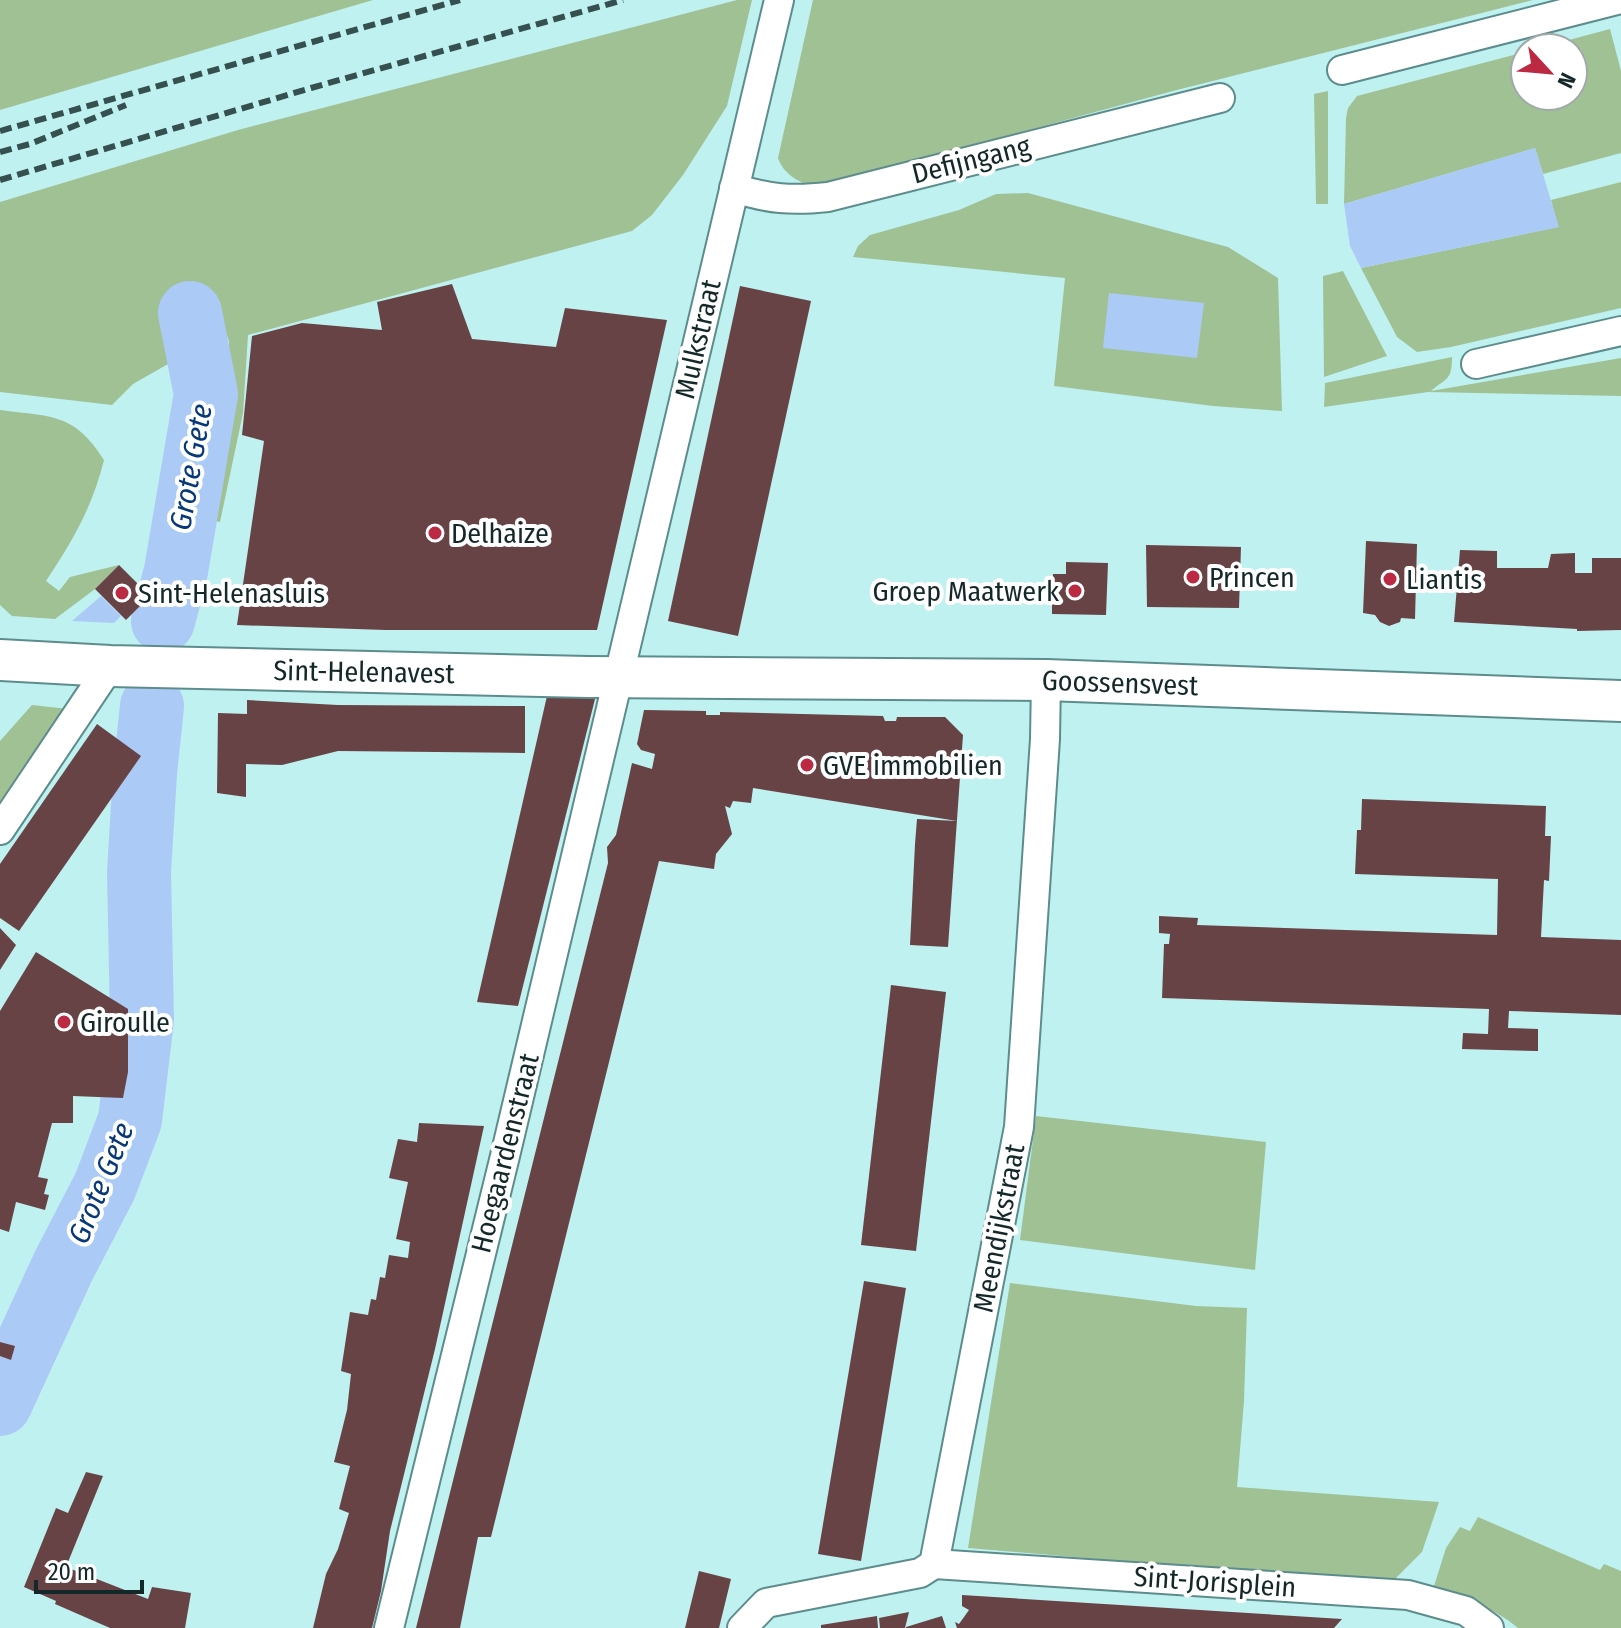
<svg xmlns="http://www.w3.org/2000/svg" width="1621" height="1628" viewBox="0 0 1621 1628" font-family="'Fira Sans Condensed',sans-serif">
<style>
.green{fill:#a0c194}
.water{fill:#abcaf6}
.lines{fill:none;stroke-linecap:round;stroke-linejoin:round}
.river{stroke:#abcaf6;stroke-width:64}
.building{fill:#684345}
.street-casing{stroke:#5d8c8c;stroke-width:32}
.secondary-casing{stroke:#5d8c8c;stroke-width:44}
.street{stroke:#fff;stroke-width:28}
.secondary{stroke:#fff;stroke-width:40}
.rail{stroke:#364f4f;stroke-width:6;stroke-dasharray:12 6;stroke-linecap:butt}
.poi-dot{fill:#bb2942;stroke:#fff;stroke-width:3}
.labels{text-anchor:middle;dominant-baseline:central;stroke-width:8;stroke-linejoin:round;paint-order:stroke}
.street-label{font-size:28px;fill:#152829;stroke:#fff}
.poi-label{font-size:28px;fill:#152829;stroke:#fff;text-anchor:start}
.water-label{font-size:30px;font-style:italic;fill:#073877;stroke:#fff}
</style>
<rect width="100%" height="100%" fill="#bff1f1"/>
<g class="green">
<path d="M 0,0 L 373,0 L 0,110 Z"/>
<path d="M 737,0 L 752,0 L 727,106 L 683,175 L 652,215 L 632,231 L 248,335 L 243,413 L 220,522 L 198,517 L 209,472 L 228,417 L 229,341 L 210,294 L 169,318 L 175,360 L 133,384 L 112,405 L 0,392 L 0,202 L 238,130 Z"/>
<path d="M 813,0 L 1533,0 L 1173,91 L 814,188 C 798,181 784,175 778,158 Z"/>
<path d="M 1610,29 L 1621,71 L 1621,153 L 1543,174 L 1535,148 L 1344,204 L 1346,118 L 1348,108 L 1357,96 L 1525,52 L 1525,96 L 1573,96 L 1573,48 L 1539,48 Z"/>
<path d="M 1328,91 L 1328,204 L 1316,204 L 1314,94 Z"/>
<path d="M 1621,182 L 1621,308 L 1451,347 L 1417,352 L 1397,337 L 1361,268 L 1558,227 L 1551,200 Z"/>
<path d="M 1028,193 L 1228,247 L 1278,278 L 1282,411 L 1213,406 L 1054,386 L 1065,278 L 853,257 L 858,246 L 870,235 L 959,210 L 996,194 Z"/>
<path d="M 1343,271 L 1387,356 L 1324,377 L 1323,276 Z"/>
<path d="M 1452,357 C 1452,381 1446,378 1431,391 L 1621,358 L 1621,396 L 1428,392 L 1324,407 L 1325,383 Z"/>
<path d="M 0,410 C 51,417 74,412 104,460 C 92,508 73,540 46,581 L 59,591 L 70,577 L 119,565 L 95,589 L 55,619 L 12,616 L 0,605 Z"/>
<path d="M 32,705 L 68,709 L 0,810 L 0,741 Z"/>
<path d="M 1036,1116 L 1266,1142 L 1255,1270 L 1020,1240 Z"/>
<path d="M 1010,1283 L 1196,1306 L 1247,1308 L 1244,1401 L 1237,1487 L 1439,1502 L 1422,1552 L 1390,1584 L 968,1548 Z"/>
<path d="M 1478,1517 L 1600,1570 L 1604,1564 L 1621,1571 L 1621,1628 L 1518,1628 C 1494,1608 1463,1596 1434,1586 L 1446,1548 L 1460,1527 L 1470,1531 Z"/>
</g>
<g class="water">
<path d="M 1535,148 L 1559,227 L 1361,268 L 1350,246 L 1344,204 Z"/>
<path d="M 1109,293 L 1204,303 L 1197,358 L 1103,348 Z"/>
<path d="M 101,596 L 121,616 L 114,623 L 72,621 Z"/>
</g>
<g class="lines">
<g class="river">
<path d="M 163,621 L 176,571 L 206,394 L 190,313"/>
<path d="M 0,1404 L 63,1267 L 105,1186 L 130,1120 L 142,1019 L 139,872 L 145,773 L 152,706"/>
</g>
</g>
<g class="building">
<path d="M 452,284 L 472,339 L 556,347 L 565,308 L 667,320 L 597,630 L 385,630 L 237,625 L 264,441 L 242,435 L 252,336 L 302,323 L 382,330 L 377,302 Z"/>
<path d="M 740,286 L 811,301 L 738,636 L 668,621 Z"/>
<path d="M 1366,541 L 1417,544 L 1415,619 L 1401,618 L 1400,622 L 1389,626 L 1380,622 L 1375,615 L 1363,613 Z"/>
<path d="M 1146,545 L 1241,547 L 1239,608 L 1147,607 Z"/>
<path d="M 1460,550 L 1497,551 L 1497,568 L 1548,568 L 1551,554 L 1575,553 L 1575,573 L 1592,573 L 1592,558 L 1621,558 L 1621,630 L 1577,631 L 1577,629 L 1454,622 Z"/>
<path d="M 1066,562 L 1108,563 L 1106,615 L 1052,614 L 1052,595 L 1044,595 L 1044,587 L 1052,587 L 1053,574 L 1066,574 Z"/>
<path d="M 119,565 L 150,596 L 126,620 L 95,589 Z"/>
<path d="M 547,696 L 595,699 L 518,1006 L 477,1002 Z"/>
<path d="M 247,700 L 338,705 L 525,706 L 525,753 L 338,751 L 282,765 L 246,764 L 246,797 L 217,793 L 218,713 L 247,714 Z"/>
<path d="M 644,710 L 706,711 L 706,715 L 720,715 L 720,712 L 883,716 L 885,721 L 896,721 L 897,717 L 945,717 L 963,735 L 948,947 L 910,945 L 915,844 L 917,819 L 957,821 L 753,788 L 751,803 L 733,801 L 730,808 L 725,806 L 732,834 L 716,854 L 714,869 L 659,861 L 491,1537 L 478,1537 L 460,1628 L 416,1628 L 608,863 L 607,847 L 616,835 L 632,763 L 652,769 L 655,754 L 641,750 L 637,744 Z"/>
<path d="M 97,724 L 141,756 L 19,931 L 0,918 L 0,864 Z"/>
<path d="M 1362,799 L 1546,806 L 1545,836 L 1551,836 L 1549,881 L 1544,880 L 1541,937 L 1621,940 L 1621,1015 L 1509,1011 L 1508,1028 L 1538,1029 L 1538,1051 L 1462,1049 L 1463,1033 L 1488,1034 L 1489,1009 L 1162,998 L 1164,944 L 1169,944 L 1170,934 L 1159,933 L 1159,916 L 1198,918 L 1197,925 L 1497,935 L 1498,879 L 1355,874 L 1357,830 L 1361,830 Z"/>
<path d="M 0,928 L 16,945 L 0,970 Z"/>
<path d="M 36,952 L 128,1009 L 128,1072 L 123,1098 L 73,1096 L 73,1123 L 52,1123 L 38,1177 L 48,1179 L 44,1194 L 49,1195 L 45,1210 L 16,1202 L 9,1232 L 0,1229 L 0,1011 Z"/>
<path d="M 891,985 L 946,992 L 916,1251 L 861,1245 Z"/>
<path d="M 419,1123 L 484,1126 L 435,1349 L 390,1531 L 381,1591 L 372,1628 L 313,1628 L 326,1574 L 338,1549 L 349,1513 L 339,1509 L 350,1466 L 334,1462 L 347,1410 L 351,1374 L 341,1371 L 350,1312 L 368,1315 L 371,1299 L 376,1300 L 380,1277 L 385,1278 L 389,1255 L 408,1258 L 410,1242 L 396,1239 L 408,1182 L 389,1178 L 398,1139 L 417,1142 Z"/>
<path d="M 864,1281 L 906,1288 L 861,1561 L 818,1554 Z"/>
<path d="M 0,1342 L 15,1346 L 11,1360 L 0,1356 Z"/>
<path d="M 86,1472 L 103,1476 L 66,1567 L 148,1599 L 152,1587 L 191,1593 L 185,1628 L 110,1628 L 55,1604 L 56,1601 L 24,1587 L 56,1508 L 68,1513 Z"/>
<path d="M 699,1571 L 731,1579 L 719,1628 L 685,1628 Z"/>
<path d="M 962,1595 L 1342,1619 L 1334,1628 L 957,1628 L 955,1622 L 959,1624 L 969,1610 L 962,1606 Z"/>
<path d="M 909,1612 L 905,1628 L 880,1628 L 879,1618 Z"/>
<path d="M 877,1616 L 878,1628 L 821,1628 L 821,1625 Z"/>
<path d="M 942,1616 L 946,1628 L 906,1628 L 906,1627 Z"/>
</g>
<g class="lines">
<g class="street-casing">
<g id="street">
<path d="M 1342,70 L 1617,0"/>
<path d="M 734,188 C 769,199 791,201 828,197 L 1220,98"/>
<path d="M 1476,364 L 1621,331"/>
<path d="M 0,830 L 110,666"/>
<path d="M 934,1564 L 1408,1595 L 1466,1611 L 1489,1628"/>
<path d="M 389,1628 L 505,1156 L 779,0"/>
<path d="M 742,1628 L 766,1603 L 920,1573 L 934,1564 L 1019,1127 L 1045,739 L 1046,680"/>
</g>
</g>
<g class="secondary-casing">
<path id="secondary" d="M 0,660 L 110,666 L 588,677 L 1046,680 L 1621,701"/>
</g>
<use href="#street" class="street"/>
<use href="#secondary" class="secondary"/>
<g class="rail">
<path d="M 0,131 L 460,0"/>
<path d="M 0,152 L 30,144 L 126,105"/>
<path d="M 0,180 L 311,88 L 623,0"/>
</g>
</g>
<g class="poi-dot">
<circle cx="435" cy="533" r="8"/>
<circle cx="1193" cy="577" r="8"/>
<circle cx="1390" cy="579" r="8"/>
<circle cx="1075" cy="591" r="8"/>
<circle cx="122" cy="593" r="8"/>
<circle cx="807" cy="765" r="8"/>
<circle cx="64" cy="1022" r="8"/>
</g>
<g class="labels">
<g class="street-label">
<text transform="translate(971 160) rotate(-14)">Defijngang</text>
<text transform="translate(698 339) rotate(-77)">Mulkstraat</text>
<text transform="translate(364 672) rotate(1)">Sint-Helenavest</text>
<text transform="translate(1120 683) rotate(2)">Goossensvest</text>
<text transform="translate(505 1153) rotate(-76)">Hoegaardenstraat</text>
<text transform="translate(999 1228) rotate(-79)">Meendijkstraat</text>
<text transform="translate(1215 1582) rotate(4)">Sint-Jorisplein</text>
</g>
<g class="poi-label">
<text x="451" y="533">Delhaize</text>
<text x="1209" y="577">Princen</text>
<text x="1406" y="579">Liantis</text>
<text x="1059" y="591" text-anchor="end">Groep Maatwerk</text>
<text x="138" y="593">Sint-Helenasluis</text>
<text x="823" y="765">GVE immobilien</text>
<text x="80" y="1022">Giroulle</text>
</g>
<g class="water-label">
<text transform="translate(191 467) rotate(-80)">Grote Gete</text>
<text transform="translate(101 1183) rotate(-68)">Grote Gete</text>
</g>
</g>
<g transform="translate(1549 72) rotate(116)"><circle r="38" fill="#ffffff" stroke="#a1a9a9" stroke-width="2"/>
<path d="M0-6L14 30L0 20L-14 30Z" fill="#bb2942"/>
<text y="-12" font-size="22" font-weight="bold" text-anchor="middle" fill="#152829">N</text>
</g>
<path d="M36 1580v12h106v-12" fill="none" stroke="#152829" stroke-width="4"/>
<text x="48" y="1580" font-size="24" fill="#152829" stroke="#ffffff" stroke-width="6" paint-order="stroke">20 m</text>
</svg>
